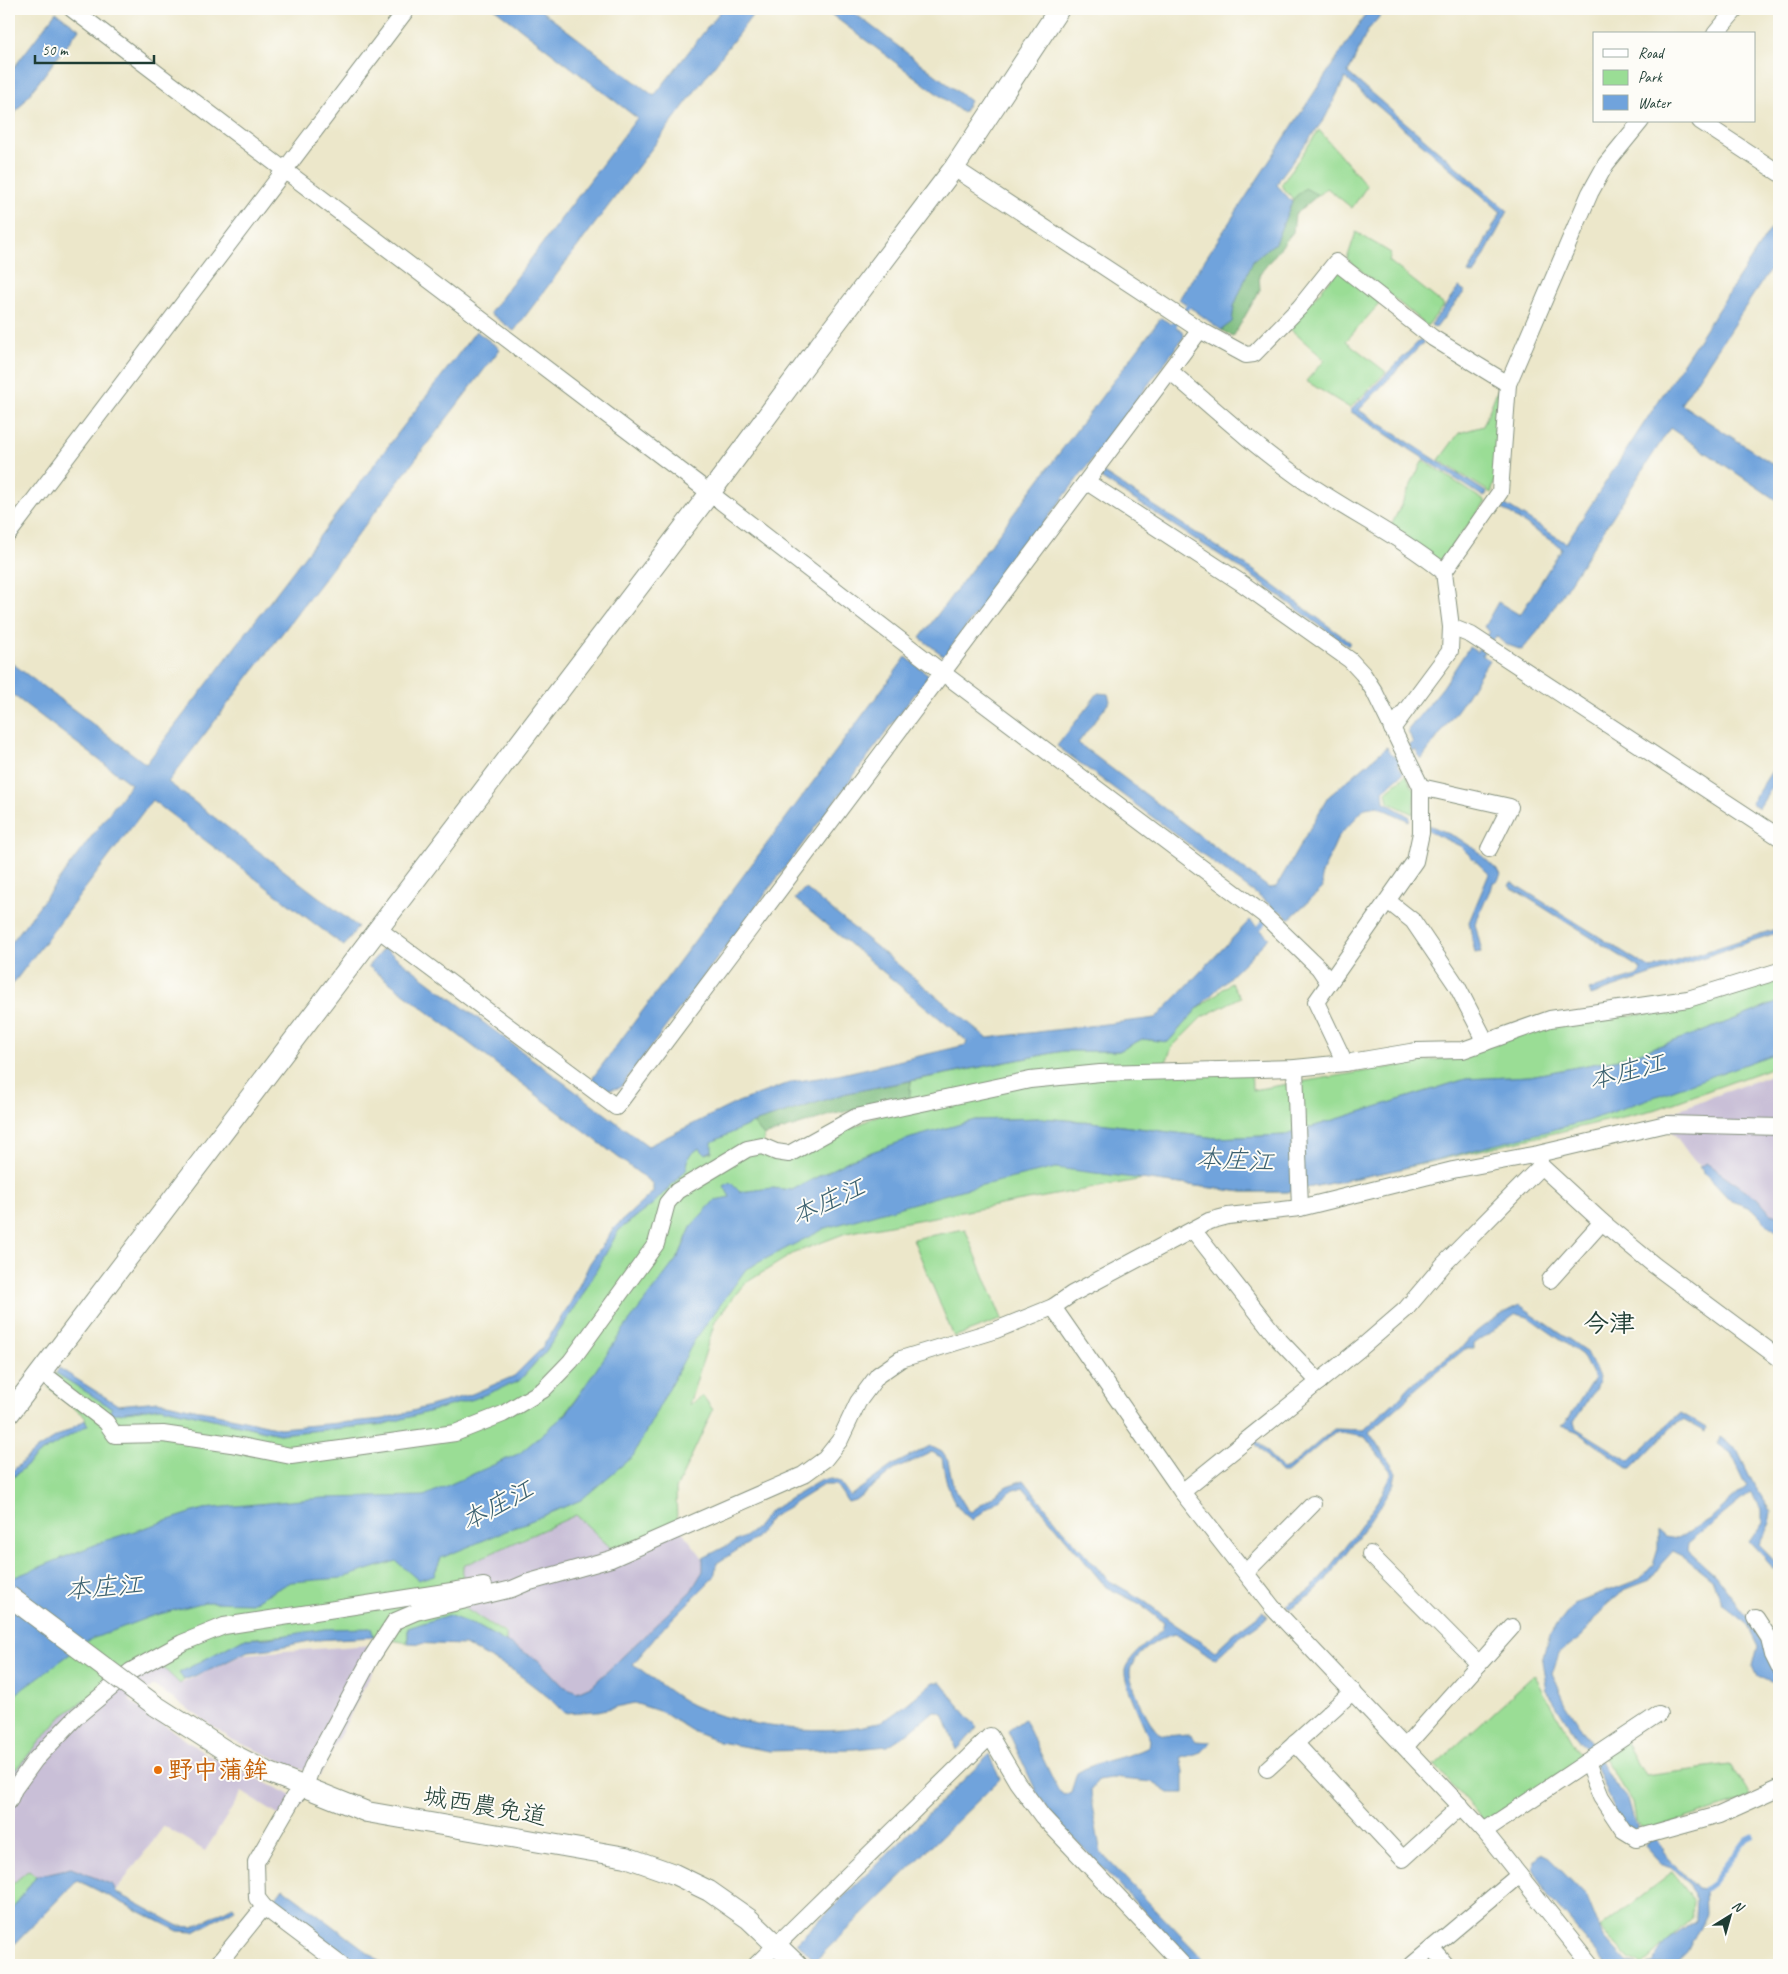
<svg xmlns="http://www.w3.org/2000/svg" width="1788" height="1974" viewBox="0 0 1788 1974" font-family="Caveat,'Klee One',sans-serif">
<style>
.industrial{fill:#c9bfd7}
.green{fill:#9add95;stroke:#5c8d64}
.forest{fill:#7bbc7e;stroke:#4d7c59}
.water{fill:#70a3dc;stroke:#487088}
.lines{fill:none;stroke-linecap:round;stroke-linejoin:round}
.stream{stroke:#70a3dc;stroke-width:5}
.minor-casing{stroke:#86927f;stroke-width:18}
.tertiary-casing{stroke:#86927f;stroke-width:22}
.minor{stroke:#fff;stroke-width:16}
.tertiary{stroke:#fff;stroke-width:20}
.tertiary-bridge-casing{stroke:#86927f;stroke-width:22;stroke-linecap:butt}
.tertiary-bridge{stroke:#fff;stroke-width:20}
.food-dot{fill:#e8710a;stroke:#fdfcf7;stroke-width:2}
.labels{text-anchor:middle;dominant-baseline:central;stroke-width:4;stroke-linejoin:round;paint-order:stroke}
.food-label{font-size:25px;font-weight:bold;fill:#c56008;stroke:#fdfcf7;text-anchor:start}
.street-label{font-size:25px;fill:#1f3d34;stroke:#fdfcf7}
.water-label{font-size:26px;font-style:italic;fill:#3b616f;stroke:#fdfcf7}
.neighbourhood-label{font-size:26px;font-weight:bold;fill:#1f3d34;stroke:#fdfcf7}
</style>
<rect width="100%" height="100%" fill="#fdfcf7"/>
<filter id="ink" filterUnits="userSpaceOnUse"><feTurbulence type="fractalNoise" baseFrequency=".02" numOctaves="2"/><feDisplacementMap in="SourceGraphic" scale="10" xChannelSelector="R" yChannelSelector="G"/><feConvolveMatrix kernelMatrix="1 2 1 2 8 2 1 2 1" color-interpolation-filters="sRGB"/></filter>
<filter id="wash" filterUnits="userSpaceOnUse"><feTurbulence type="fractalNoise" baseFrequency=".0096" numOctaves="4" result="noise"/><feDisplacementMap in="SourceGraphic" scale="20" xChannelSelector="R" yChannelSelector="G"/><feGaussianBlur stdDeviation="1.12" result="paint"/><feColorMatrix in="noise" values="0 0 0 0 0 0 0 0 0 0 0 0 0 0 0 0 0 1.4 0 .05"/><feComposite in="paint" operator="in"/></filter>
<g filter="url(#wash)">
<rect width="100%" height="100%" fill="#ece7ca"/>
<g class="industrial">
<path d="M 1779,1072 L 1779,1225 L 1694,1161 L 1661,1116 Z"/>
<path d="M 576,1515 L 677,1525 L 703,1558 L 703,1571 L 691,1591 L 593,1685 L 577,1692 L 563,1686 L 538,1660 L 506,1643 L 506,1633 L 461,1606 L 463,1566 Z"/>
<path d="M 386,1644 L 319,1777 L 233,1740 L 154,1686 L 129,1700 L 204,1753 L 304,1801 L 289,1822 L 242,1792 L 205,1851 L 164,1826 L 113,1895 L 70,1873 L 36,1876 L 29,1870 L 9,1887 L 9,1777 L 62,1716 L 150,1654 L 180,1684 L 244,1654 Z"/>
</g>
<g class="green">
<path d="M 1319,130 L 1367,186 L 1352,208 L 1327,188 L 1318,195 L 1305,189 L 1293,199 L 1281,185 Z"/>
<path d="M 1356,232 L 1391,253 L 1389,261 L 1444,305 L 1427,326 L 1347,259 Z"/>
<path d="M 1340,269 L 1380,303 L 1346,341 L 1386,372 L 1350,408 L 1306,381 L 1325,360 L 1288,327 Z"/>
<path d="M 1499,386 L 1498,473 L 1491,493 L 1439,460 L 1459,433 L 1483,426 Z"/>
<path d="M 1423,460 L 1486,502 L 1440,561 L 1390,528 Z"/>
<path d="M 1406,775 L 1415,792 L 1413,814 L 1388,802 L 1386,792 Z"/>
<path d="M 1779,979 L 1779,1002 L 1704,1031 L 1619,1059 L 1530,1076 L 1466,1079 L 1286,1135 L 1216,1138 L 1091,1122 L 1041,1118 L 975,1120 L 852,1159 L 792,1190 L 772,1188 L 740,1192 L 692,1225 L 679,1256 L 518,1479 L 9,1580 L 9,1481 L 39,1454 L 87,1425 L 85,1417 L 48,1387 L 56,1373 L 112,1408 L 110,1410 L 112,1414 L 160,1407 L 279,1434 L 385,1424 L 519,1381 L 546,1351 L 619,1230 L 654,1203 L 686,1170 L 689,1156 L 699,1148 L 705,1154 L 712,1152 L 711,1142 L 753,1123 L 764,1136 L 763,1151 L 787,1160 L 909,1100 L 911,1081 L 1063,1051 L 1119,1051 L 1142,1039 L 1168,1042 L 1197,1009 L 1231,983 L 1241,997 L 1202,1017 L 1172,1047 L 1164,1067 L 1251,1066 L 1252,1090 L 1464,1055 L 1553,1024 L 1686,1009 Z"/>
<path d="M 1779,1041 L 1779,1065 L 1657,1109 L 1396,1170 L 1287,1192 L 1243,1192 L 1143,1179 L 846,1233 L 794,1253 L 744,1284 L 715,1321 L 689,1405 L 703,1396 L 713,1410 L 676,1489 L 677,1525 L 612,1549 L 576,1515 L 463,1566 L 461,1606 L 506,1634 L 506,1643 L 479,1627 L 408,1628 L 408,1643 L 374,1637 L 371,1628 L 243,1639 L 180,1673 L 184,1680 L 180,1684 L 150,1655 L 62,1716 L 9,1777 L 9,1648 L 292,1568 L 437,1548 L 709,1285 L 808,1223 L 1078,1157 L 1265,1187 Z"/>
<path d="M 965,1229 L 1002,1319 L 954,1337 L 913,1239 Z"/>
<path d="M 1534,1675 L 1582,1759 L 1484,1821 L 1435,1765 Z"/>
<path d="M 1625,1740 L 1645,1776 L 1730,1765 L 1751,1797 L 1645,1831 L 1636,1821 L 1633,1803 L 1602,1756 Z"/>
<path d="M 29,1870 L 36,1876 L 9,1914 L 9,1887 Z"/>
<path d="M 1672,1872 L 1694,1901 L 1692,1919 L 1643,1965 L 1629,1960 L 1600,1928 Z"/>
</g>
<g class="forest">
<path d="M 1305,188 L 1318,195 L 1295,215 L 1293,232 L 1259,275 L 1260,290 L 1233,337 L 1221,330 L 1232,322 L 1234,306 L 1253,260 L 1275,243 L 1293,199 Z"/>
<path d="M 911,1081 L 909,1100 L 834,1114 L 764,1136 L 753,1123 L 847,1093 Z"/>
</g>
<g class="water">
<path d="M 495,9 L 539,9 L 654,96 L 722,9 L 757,9 L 514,331 L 490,313 L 637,118 Z"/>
<path d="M 824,9 L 849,9 L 970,101 L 963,113 Z"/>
<path d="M 1369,9 L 1386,9 L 1368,30 L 1348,73 L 1508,211 L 1474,275 L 1468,273 L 1501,212 L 1345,78 L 1325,118 L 1280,178 L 1277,185 L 1292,202 L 1275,243 L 1253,260 L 1234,306 L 1232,322 L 1221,330 L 1179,299 Z"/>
<path d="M 56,12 L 79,29 L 9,121 L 9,74 Z"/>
<path d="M 1779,216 L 1779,256 L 1681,404 L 1779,468 L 1779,502 L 1670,428 L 1539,630 L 1522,650 L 1505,644 L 1496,636 L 1492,641 L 1486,636 L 1490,632 L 1484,627 L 1498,602 L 1520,615 L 1562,548 L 1501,508 L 1504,504 L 1566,543 Z"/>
<path d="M 1459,287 L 1465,291 L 1436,328 L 1431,325 Z"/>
<path d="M 1161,318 L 1183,331 L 1184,337 L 944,656 L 920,638 Z"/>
<path d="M 476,331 L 500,349 L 168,782 L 358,927 L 344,946 L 152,800 L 9,989 L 9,946 L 131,784 L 9,692 L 9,661 L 146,764 Z"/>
<path d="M 1421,339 L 1424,342 L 1359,410 L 1487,493 L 1484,497 L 1350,411 Z"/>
<path d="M 1102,472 L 1253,570 L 1350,642 L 1348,646 L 1249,574 L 1099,477 Z"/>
<path d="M 1469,647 L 1477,652 L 1479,648 L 1484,652 L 1482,655 L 1489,660 L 1461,705 L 1421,760 L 1416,750 L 1412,751 L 1409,745 L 1413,743 L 1408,730 L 1443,687 Z"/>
<path d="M 906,657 L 929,675 L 620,1088 L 604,1090 L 591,1080 Z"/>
<path d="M 1098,693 L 1108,694 L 1110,701 L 1078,743 L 1269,888 L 1276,887 L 1328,797 L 1387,747 L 1393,757 L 1397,755 L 1401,762 L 1398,764 L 1403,773 L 1383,791 L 1384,802 L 1410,817 L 1409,821 L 1378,806 L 1365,808 L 1338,837 L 1321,876 L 1323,888 L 1289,919 L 1279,910 L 1275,914 L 1269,909 L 1272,906 L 1057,746 Z"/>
<path d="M 1779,760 L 1779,776 L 1759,808 L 1751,803 Z"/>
<path d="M 1429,825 L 1458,838 L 1476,850 L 1501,874 L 1497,882 L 1494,881 L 1475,924 L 1482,952 L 1475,953 L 1469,922 L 1489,874 L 1460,846 L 1428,831 Z"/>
<path d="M 1511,882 L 1651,969 L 1779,928 L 1779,932 L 1591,995 L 1589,990 L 1639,975 L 1641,969 L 1509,886 Z"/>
<path d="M 805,888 L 987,1038 L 1156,1018 L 1250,920 L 1269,938 L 1197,1009 L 1168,1042 L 1142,1039 L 1119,1051 L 1063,1051 L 847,1093 L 753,1123 L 712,1142 L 712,1151 L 705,1154 L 699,1148 L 689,1156 L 686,1170 L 654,1203 L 619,1230 L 578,1303 L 546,1351 L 519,1381 L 474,1399 L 385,1424 L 279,1434 L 160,1407 L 112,1414 L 110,1410 L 112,1408 L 56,1373 L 59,1368 L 118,1405 L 158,1401 L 280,1428 L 384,1419 L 472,1394 L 514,1376 L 541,1349 L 571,1302 L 590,1263 L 615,1227 L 653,1192 L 653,1184 L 368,966 L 384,948 L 648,1146 L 738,1102 L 792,1082 L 838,1075 L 966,1045 L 967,1041 L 795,899 Z"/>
<path d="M 1779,1002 L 1779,1052 L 1587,1121 L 1396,1170 L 1287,1192 L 1243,1192 L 1056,1168 L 961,1190 L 826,1228 L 746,1269 L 694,1341 L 633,1456 L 581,1500 L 441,1558 L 434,1575 L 418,1580 L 396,1561 L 342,1578 L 291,1582 L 251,1603 L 205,1602 L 149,1617 L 89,1640 L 9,1699 L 9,1580 L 10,1579 L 107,1540 L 203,1509 L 322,1498 L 424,1496 L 520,1453 L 566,1414 L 625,1327 L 679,1256 L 692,1225 L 715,1200 L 730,1197 L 724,1186 L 730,1182 L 740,1192 L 772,1188 L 792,1190 L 852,1159 L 911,1138 L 975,1120 L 1041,1118 L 1091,1122 L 1216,1138 L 1286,1135 L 1466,1079 L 1530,1076 L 1619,1059 L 1704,1031 Z"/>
<path d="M 1706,1163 L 1757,1198 L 1771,1214 L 1779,1216 L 1779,1233 L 1768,1225 L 1751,1208 L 1731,1201 L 1699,1167 Z"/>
<path d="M 1520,1305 L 1587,1352 L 1599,1377 L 1595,1390 L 1574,1421 L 1576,1428 L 1629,1461 L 1681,1413 L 1706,1428 L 1705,1432 L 1683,1420 L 1673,1426 L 1632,1468 L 1628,1468 L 1578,1432 L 1561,1425 L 1566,1422 L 1594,1378 L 1582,1355 L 1528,1317 L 1516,1314 L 1474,1344 L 1474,1349 L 1465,1349 L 1413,1391 L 1404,1402 L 1369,1432 L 1396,1472 L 1394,1483 L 1377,1511 L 1325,1581 L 1311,1595 L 1289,1609 L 1286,1605 C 1293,1600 1302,1596 1309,1590 C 1327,1574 1386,1495 1392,1473 L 1365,1437 L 1335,1432 L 1287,1473 L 1281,1473 L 1254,1442 L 1256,1440 L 1283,1470 L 1288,1468 L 1334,1429 L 1364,1430 L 1400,1397 L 1411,1385 L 1463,1346 C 1476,1328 1501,1314 1520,1305 Z"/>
<path d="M 85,1420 L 88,1425 L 39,1454 L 9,1481 L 9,1474 L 37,1449 Z"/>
<path d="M 1720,1437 L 1737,1450 L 1755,1487 L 1772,1512 L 1770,1523 L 1759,1545 L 1779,1566 L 1779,1574 L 1749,1542 L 1763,1522 L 1763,1510 L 1750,1493 L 1688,1543 L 1687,1550 L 1715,1575 L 1750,1621 L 1764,1644 L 1779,1685 L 1758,1677 L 1753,1666 L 1758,1646 L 1748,1626 L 1722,1605 L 1712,1579 L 1683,1556 L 1673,1551 L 1661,1564 L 1650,1580 L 1624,1590 L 1603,1608 L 1586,1632 L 1559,1654 L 1552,1673 L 1566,1705 L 1593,1746 L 1589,1752 L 1573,1732 L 1547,1690 L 1542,1661 L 1549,1636 L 1574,1604 L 1640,1579 L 1653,1565 L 1658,1549 L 1658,1530 L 1666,1537 L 1677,1539 L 1711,1518 L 1747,1486 L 1731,1453 L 1718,1444 Z"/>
<path d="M 930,1446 L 942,1452 L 948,1461 L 953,1486 L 967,1509 L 971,1512 L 1007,1486 L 1024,1480 L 1062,1528 L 1108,1580 L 1143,1600 L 1173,1623 L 1215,1651 L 1232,1635 L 1264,1611 L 1268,1617 L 1237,1639 L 1216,1658 L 1212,1658 L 1175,1634 C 1161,1636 1131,1656 1130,1672 C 1129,1681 1151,1729 1159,1733 C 1168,1738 1180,1734 1190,1734 L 1196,1741 L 1211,1742 L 1202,1752 L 1181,1758 L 1184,1771 L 1184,1793 L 1169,1793 L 1152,1782 L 1112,1778 L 1098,1780 L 1091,1790 L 1092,1806 L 1101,1853 L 1209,1965 L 1196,1965 L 1062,1826 L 1038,1795 L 1008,1731 L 1024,1719 L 1058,1790 L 1064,1795 L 1071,1792 L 1077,1773 C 1099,1759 1126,1759 1149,1747 L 1150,1740 C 1145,1728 1123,1682 1125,1670 C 1128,1657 1152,1639 1162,1630 L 1164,1623 L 1140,1604 L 1106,1587 L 1023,1487 L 1011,1491 L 972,1520 C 950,1505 946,1483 942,1458 L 932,1452 L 894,1470 L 855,1500 L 848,1502 L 836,1485 L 823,1485 L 772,1517 L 755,1539 L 717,1563 L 714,1577 L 665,1626 L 633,1664 C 650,1676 675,1697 692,1705 C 739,1727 833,1739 882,1721 C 893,1717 922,1691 933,1682 L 940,1682 L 977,1728 L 957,1750 L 943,1714 L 934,1711 L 909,1732 L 888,1746 L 854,1749 L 769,1751 L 719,1742 L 692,1731 L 662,1712 L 634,1703 L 598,1711 L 564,1713 L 548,1697 L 514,1671 L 465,1645 L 408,1643 L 408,1628 L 448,1615 L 479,1627 L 538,1660 L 563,1686 L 577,1692 L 593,1685 L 691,1591 L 703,1571 L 703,1558 L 746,1536 L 754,1530 L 770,1511 L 821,1480 L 832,1479 L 840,1482 L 850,1496 L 893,1465 Z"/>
<path d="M 371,1628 L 374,1637 L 315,1640 L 269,1649 L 248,1651 L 212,1669 L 184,1680 L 179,1673 L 243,1639 L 268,1638 L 325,1629 Z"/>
<path d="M 989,1755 L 1000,1779 L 815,1961 L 797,1942 Z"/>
<path d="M 1600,1760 L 1608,1776 L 1628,1800 L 1633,1818 L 1639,1830 L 1632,1833 L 1616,1815 L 1595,1764 Z"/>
<path d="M 1656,1839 L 1664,1852 L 1697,1888 L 1705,1889 L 1706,1914 L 1687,1953 L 1674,1965 L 1648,1965 L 1654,1962 L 1667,1942 L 1696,1921 L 1697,1900 L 1687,1881 L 1672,1867 L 1660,1863 L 1645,1847 L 1648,1842 Z"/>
<path d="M 1541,1854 L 1549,1858 L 1587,1897 L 1603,1937 L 1626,1962 L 1636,1965 L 1607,1965 L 1549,1897 L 1533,1868 L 1534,1860 Z"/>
<path d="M 71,1868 L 113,1885 L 116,1892 L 179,1926 L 193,1927 L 233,1906 L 235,1909 L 194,1932 L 178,1931 L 77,1880 L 9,1950 L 9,1914 L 36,1876 Z"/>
<path d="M 283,1888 L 385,1965 L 356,1965 L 272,1903 Z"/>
</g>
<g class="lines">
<g class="stream">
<path d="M 1173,326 L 1188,306"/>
<path d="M 1259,928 L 1266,920"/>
<path d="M 1705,1889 L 1713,1883 L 1746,1839 L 1752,1836"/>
</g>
</g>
</g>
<g filter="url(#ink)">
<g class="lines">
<g class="minor-casing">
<g id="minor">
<path d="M 72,9 L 710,493 L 943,673 L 1263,914 L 1319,968 L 1329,983"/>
<path d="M 1715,34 L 1736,9"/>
<path d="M 1700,121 L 1779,173"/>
<path d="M 1200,330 L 1246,355 L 1254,354 L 1300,307 L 1336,262 L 1433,338 L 1508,384"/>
<path d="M 1170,371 C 1212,407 1252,444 1297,476 C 1344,510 1399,535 1444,572"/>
<path d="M 1087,482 L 1240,582 L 1350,660 L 1363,674 L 1374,691 L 1421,787 L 1421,833 L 1415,861 L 1316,1002 L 1345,1063"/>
<path d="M 9,533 L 407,9"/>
<path d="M 1451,627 L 1471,635 L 1779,837"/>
<path d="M 1392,729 L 1450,651 L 1451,627 L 1444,572 L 1500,492 L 1508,384 L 1590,193 L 1606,164 L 1641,121"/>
<path d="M 1421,787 L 1510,807 L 1489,849"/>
<path d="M 1389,902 L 1413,921 L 1457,986 L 1486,1042"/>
<path d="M 378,929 L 616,1107 L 1200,330 L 954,168"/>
<path d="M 1295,1068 L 1300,1208"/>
<path d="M 1539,1157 L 1541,1166 L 1602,1222 L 1654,1265 L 1779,1358"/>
<path d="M 1193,1230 L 1279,1340 L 1319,1382"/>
<path d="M 1550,1280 L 1602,1222"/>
<path d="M 1053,1307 L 1182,1492 L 1273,1608 L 1484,1831 L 1591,1965"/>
<path d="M 41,1372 L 106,1422 L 115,1435 L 163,1434 L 231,1444 L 291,1456 L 455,1433 L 503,1414 L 543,1390 L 571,1361 L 656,1244 L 667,1203 L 677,1191 L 747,1149 L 762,1146 L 776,1152 L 789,1154 L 856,1117 L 1030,1080 L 1100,1073 L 1295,1068 L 1345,1063 L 1416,1051 L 1463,1050 L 1550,1019 L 1688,999 L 1779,971"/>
<path d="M 1182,1492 L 1362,1347 L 1406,1309 L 1444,1264 L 1541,1166"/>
<path d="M 1370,1554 L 1479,1664"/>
<path d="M 1246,1572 L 1313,1504"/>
<path d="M 1756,1618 L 1769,1638 L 1773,1655 L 1779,1667"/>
<path d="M 1295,1743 L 1403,1859 L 1461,1806"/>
<path d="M 1405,1747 L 1512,1627"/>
<path d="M 1587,1762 L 1659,1714"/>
<path d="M 1267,1769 L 1353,1691"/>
<path d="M 9,1801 L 14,1789 L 35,1760 L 77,1716 L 131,1671 L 182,1643 L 224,1626 L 484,1586"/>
<path d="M 1484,1831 L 1587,1762 L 1601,1797 L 1623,1830 L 1636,1838 L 1719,1815 L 1779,1788"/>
<path d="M 1432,1948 L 1446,1965"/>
<path d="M 217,1965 L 264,1907"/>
<path d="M 341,1965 L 264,1907 L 257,1898 L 256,1862 L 293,1798 L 305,1786 L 312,1767 L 371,1658 L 395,1621 L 416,1612 L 512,1589 L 526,1583 L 611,1559 L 803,1475 L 825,1459 L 840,1440 L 858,1402 L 878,1375 L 901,1359 L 996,1330 L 1053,1307 L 1072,1294 L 1209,1221 L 1228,1216 L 1300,1208 L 1453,1170 L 1538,1154 L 1666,1124 L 1779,1127"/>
<path d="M 756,1965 L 990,1736 L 1017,1782 L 1042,1816 L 1183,1965"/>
<path d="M 1412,1965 L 1519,1875"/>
</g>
</g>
<g class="tertiary-casing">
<g id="tertiary">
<path d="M 9,1414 L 710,493 L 831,330 L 954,168 L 1059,9"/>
<path d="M 156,1706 L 226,1751 L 265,1771 L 367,1812 L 626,1857 L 674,1874 L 709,1891 L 749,1919 L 797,1965"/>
</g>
</g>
<use href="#minor" class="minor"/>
<use href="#tertiary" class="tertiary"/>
<g class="tertiary-bridge-casing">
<path id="tertiary-bridge" d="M 9,1596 L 156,1706"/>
</g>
<use href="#tertiary-bridge" class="tertiary-bridge"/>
</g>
</g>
<circle class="food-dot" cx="158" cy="1770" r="5"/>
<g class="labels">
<g class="food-label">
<text x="168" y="1770">野中蒲鉾</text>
</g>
<g class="street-label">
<text transform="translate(485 1806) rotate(10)">城西農免道</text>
</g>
<g class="water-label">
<text transform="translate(1627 1071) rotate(-14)">本庄江</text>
<text transform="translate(1235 1160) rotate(3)">本庄江</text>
<text transform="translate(828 1201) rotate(-24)">本庄江</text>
<text transform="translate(497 1505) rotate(-28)">本庄江</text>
<text transform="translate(104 1587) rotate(-4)">本庄江</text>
</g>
<g class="neighbourhood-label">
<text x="1609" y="1323">今津</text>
</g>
</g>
<rect width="1788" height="1974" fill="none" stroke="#fdfcf7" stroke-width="30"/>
<rect x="1593" y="32" width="162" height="90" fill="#fdfcf7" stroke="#a4b0a9"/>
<rect x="1603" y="49" width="25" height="8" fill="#ffffff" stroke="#a4b0a9"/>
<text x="1638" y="58" font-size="15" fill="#1f3d34">Road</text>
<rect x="1603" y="70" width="25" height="15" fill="#9add95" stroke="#a4b0a9"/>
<text x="1638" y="82" font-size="15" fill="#1f3d34">Park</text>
<rect x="1603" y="95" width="25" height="15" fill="#70a3dc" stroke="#a4b0a9"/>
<text x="1638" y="108" font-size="15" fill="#1f3d34">Water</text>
<g transform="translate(1730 1916) rotate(37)" stroke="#fdfcf7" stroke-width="4" paint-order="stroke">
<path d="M0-4L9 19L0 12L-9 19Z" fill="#1f3d34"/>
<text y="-8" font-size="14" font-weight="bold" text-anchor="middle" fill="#1f3d34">N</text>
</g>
<path d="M35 55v8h119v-8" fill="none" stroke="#1f3d34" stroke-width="2.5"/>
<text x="42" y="55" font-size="15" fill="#1f3d34" stroke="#fdfcf7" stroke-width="4" paint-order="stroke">50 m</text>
</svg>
